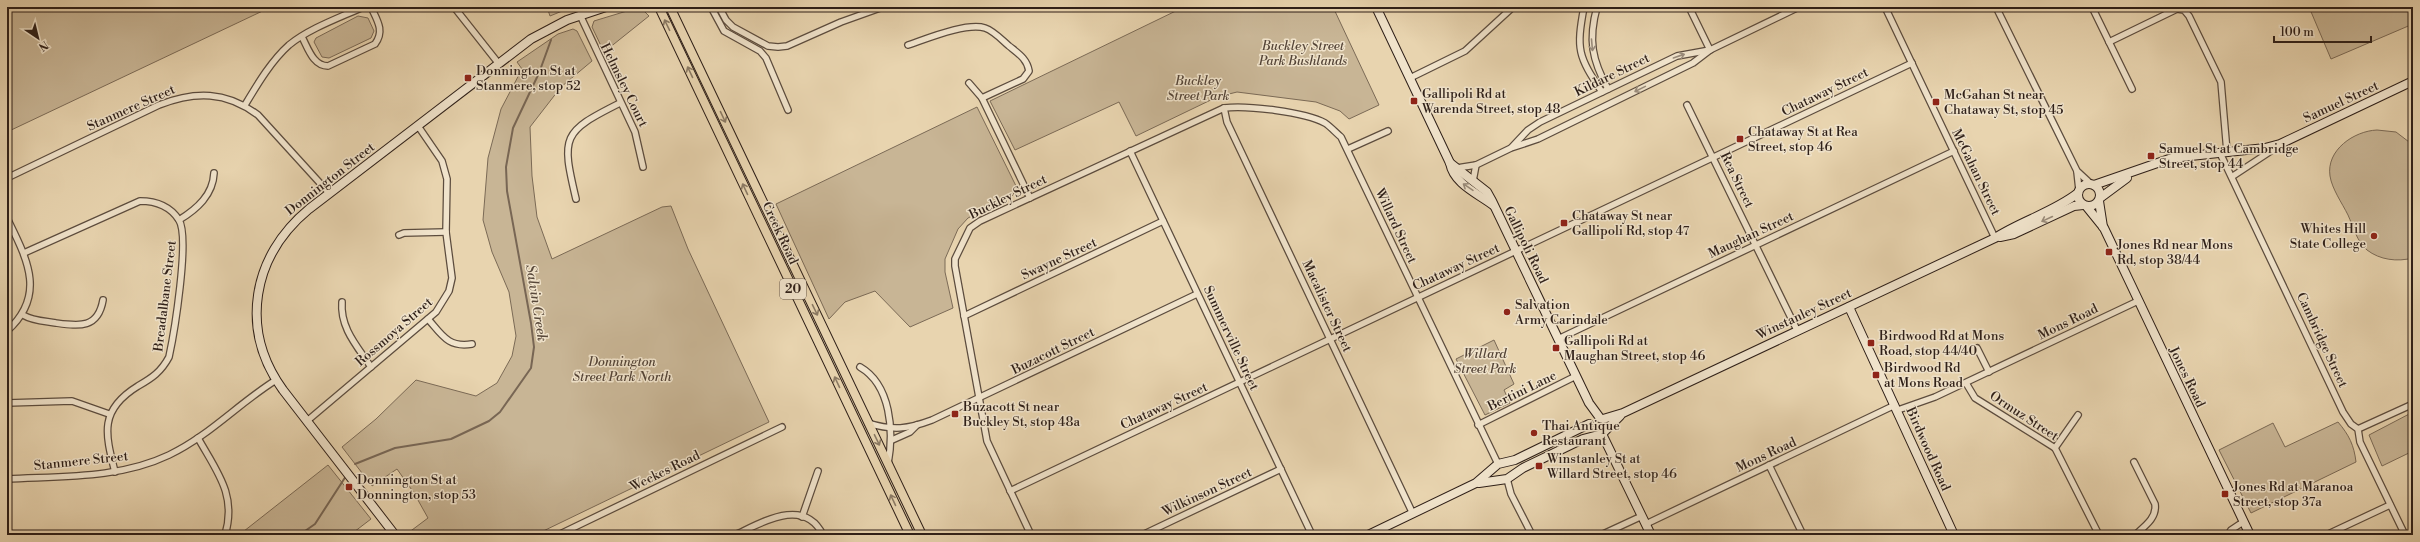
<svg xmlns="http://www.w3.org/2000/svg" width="2420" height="542" viewBox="0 0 2420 542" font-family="'Libre Bodoni',serif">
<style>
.green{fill:#c8b595;stroke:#7b6a56}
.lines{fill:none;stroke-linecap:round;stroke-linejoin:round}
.stream{stroke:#786654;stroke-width:2}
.street-casing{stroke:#5c4c3e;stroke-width:8}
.secondary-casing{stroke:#2e1f18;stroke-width:10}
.primary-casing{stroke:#2e1f18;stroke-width:10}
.street{stroke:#f0e3cb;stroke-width:5.5}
.secondary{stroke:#f0e3cb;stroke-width:8}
.primary{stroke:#e8d4af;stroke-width:8}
.oneway{stroke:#8b7a64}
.oneway2{stroke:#998b7a}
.poi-dot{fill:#8f2418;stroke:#f0e3cb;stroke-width:1.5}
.labels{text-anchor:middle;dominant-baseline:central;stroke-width:3;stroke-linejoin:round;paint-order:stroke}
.shield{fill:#f0e3cb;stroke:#685a4e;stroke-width:1}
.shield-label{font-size:12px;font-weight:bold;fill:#2e1f18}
.park-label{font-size:13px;font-style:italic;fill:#544437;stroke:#f0e3cb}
.poi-label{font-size:13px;fill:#2e1f18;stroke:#f0e3cb;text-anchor:start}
.street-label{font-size:13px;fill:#2e1f18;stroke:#f0e3cb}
.water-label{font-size:14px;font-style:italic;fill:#59493b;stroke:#f0e3cb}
</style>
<rect width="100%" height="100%" fill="#e8d4af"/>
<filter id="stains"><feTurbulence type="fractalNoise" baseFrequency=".005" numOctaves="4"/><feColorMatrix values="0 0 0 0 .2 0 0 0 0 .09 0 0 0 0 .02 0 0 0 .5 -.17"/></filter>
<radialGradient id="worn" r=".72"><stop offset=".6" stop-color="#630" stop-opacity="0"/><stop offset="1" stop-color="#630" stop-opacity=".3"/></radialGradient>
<g class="green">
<path d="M 7,7 L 271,7 L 7,132 Z"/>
<path d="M 547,7 L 572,7 L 550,16 Z"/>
<path d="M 640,7 L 649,16 L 604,52 L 592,27 L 594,21 Z"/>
<path d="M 1184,7 L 1333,7 L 1379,105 L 1349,119 L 1340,111 L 1316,102 L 1237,92 L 1217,97 L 1136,136 L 1119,102 L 1015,150 L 990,101 Z"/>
<path d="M 2309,7 L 2413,7 L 2413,24 L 2331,59 Z"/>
<path d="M 358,16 L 368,18 L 374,31 L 371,38 L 329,58 L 322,57 L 314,42 L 316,38 Z"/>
<path d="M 573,29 L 577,31 L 592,61 L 561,87 L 530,127 L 532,176 L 537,217 L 552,259 L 662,207 L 671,206 L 688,249 L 769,422 L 535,535 L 447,535 L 444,530 L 438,535 L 409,535 L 408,533 L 428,518 L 414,493 L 397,469 L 372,486 L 342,447 L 376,419 L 416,380 L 476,396 L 497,383 L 512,356 L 516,336 L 509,292 L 492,252 L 483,220 L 488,158 L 501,109 L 522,69 L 517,62 L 558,34 Z"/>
<path d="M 977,107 L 1017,188 L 1012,196 L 968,218 L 958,229 L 945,259 L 945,272 L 953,308 L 910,327 L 875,291 L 845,302 L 829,319 L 776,204 Z"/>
<path d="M 2377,130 L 2396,132 L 2413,145 L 2413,258 C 2397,262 2380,260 2367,250 C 2357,242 2353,226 2348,215 C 2342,203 2332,189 2330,176 C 2326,150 2354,131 2377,130 Z"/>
<path d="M 1494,340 L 1514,384 L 1504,390 L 1510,403 L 1485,415 L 1456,359 Z"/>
<path d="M 2413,412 L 2413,451 L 2382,466 L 2369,435 Z"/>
<path d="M 2338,422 C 2349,435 2354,445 2356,462 L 2251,513 L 2219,450 L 2273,423 L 2285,447 Z"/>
<path d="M 328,465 L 371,519 L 350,535 L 239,535 Z"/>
</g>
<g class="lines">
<g class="stream">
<path d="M 564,10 L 564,7"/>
<path d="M 355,464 L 395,448 L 451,439 L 489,421 L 500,412 L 531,368 L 534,347 L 531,323 L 507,191 L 506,167 L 513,128 L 539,73 L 551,40"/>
<path d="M 304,535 L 305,531 L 315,524 L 346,476"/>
</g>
<g class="street-casing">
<g id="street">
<path d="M 454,7 L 499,64"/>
<path d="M 711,7 L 724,31 L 760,51 L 766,58 L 788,110"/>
<path d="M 719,7 L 726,20 L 733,27 L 768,46 L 778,47 L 787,46 L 841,22 L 883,7"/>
<path d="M 1584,7 C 1576,50 1578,56 1602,92"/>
<path d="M 1597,7 C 1588,40 1592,60 1608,89"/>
<path d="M 1689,7 L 1710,50"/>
<path d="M 1885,7 L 1995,238"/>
<path d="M 1996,7 L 2077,171 L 2091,184"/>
<path d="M 2092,7 L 2132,89"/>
<path d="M 580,15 L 635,132 L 643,167"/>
<path d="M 302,37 C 308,48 313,66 328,66 L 375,44 C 385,31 377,20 371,7"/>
<path d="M 2109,42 L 2177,9 L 2184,10 L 2189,16 L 2221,82 L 2227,152"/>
<path d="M 908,45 C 926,39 967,22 985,28 C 994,31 1002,40 1009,46 C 1019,54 1027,59 1029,71 L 1023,79 L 982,98"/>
<path d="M 1410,78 L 1465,51 L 1513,7"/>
<path d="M 969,83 L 982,98 L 1030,198"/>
<path d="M 245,105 C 257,85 271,61 289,45 C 310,28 339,18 363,7"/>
<path d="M 1687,105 L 1797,330"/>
<path d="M 1224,108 L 1227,122 L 1413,514"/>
<path d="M 1512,147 L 1528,130 L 1540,122 L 1677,56 L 1710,50"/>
<path d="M 1348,149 L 1388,131"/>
<path d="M 1130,151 L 1312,535"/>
<path d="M 2220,153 L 2343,412 L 2351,424 L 2358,429 L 2360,442 L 2405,535"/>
<path d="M 1457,168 L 1476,165 L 1511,148 L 1538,139 L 1693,63 L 1710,50 L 1799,7"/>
<path d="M 2077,172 L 2079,190"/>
<path d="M 2233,176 L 2277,147"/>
<path d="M 7,178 L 159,105 C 195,91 226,91 258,115 L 329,193"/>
<path d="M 1473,181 L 1476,165"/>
<path d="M 576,199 C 561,136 562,132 620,103"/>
<path d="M 7,218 C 27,259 47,295 7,331"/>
<path d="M 179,220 C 197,209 213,195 214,173"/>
<path d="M 399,235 L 404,233 L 446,232"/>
<path d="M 24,253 L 140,201 C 155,201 170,206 179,220 C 190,238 174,334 169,357 C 161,372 152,378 138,386 C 99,410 105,433 115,472"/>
<path d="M 342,302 C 340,328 357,346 371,367"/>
<path d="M 23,315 C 33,321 44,321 56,323 C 79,326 98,329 103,300"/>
<path d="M 964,316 L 1163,221"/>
<path d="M 428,319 C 442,335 448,348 472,344"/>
<path d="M 1558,339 L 1954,151"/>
<path d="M 1977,348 L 1989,372"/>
<path d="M 860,367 C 891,385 894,431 888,464"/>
<path d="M 1966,383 L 1975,398 L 2055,448 L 2099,535"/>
<path d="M 7,403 L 72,401 L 109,414"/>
<path d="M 1898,410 L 1935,397 L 2138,301"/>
<path d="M 307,421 L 436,312 L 449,291 L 452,278 L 446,232 L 447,179 L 442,161 L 418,126"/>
<path d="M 868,423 C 893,431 908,429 932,420 L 1197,294"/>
<path d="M 1478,425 L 1576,376"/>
<path d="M 2358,429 L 2413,404"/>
<path d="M 198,438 C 217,472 237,495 225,535"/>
<path d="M 892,440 L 910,432 L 917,425"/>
<path d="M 2055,448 L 2078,415"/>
<path d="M 2134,462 L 2155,504 C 2157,518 2145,526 2135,535"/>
<path d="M 1769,465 L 1803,535"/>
<path d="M 7,479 C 61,476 119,479 169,455 C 209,436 239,403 276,380"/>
<path d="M 1507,479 L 1511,494 L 1532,535"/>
<path d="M 1010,491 L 1912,63"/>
<path d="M 802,517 L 818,471"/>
<path d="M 1646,524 L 1895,405"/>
<path d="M 558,535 L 782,427"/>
<path d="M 735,535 C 761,523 804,496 823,535"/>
<path d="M 1031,535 L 987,441 L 955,266 L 955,259 L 970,228 L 980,221 L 1224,108 C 1246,105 1305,112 1325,123 C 1331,127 1336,133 1341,137 L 1498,464"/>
<path d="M 1142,535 L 1281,469"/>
<path d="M 1601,535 L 1642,516"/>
<path d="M 2228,535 L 2231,530 L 2243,522"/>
<path d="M 2326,535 L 2390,505"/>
</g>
</g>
<g class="secondary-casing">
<g id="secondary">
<path d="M 1376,7 L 1450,163 C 1454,184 1477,193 1493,205"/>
<path d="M 1450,163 L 1487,192 L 1492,201 L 1589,403 L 1600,418"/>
<circle cx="2089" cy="195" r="11"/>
<path d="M 2094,185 L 2172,158 L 2265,148 L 2280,144 L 2413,81"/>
<path d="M 2100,198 L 2127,178"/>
<path d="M 2099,201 L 2103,227"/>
<path d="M 2087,207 L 2104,228 L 2250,535"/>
<path d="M 2000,237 L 2014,234 L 2074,206 L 2083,205"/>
<path d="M 1849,307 L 1954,535"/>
<path d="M 1603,419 L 1623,413 L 1995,238 C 2021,221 2054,212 2078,193"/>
<path d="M 1602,434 L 1651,535"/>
<path d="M 1479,483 L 1507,479 L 1523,468 L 1583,439 L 1602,434 L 1620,416"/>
<path d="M 395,535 L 283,390 C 239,329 252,256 309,209 L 531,39 L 567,20 L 606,7"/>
<path d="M 1368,535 L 1476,483 L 1498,464 L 1515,460 L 1589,424"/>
</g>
</g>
<g class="primary-casing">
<g id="primary">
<path d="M 659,7 L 910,535"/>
<path d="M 670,7 L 922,535"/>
</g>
</g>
<use href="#street" class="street"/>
<use href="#secondary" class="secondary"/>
<use href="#primary" class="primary"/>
</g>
<defs><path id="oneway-shaft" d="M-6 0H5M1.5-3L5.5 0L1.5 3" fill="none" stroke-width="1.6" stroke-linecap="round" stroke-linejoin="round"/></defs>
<g class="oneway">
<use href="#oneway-shaft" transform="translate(667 25) rotate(-116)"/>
<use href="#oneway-shaft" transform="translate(690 72) rotate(-115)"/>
<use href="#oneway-shaft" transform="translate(723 117) rotate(65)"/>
<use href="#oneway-shaft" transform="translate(745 189) rotate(-115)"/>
<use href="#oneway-shaft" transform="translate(815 310) rotate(64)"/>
<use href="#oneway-shaft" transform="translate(837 382) rotate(-115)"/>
<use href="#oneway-shaft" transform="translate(877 440) rotate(64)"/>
<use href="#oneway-shaft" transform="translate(893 500) rotate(-115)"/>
</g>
<g class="oneway2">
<use href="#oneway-shaft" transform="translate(1592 45) rotate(85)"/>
<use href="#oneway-shaft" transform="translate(1679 56) rotate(-19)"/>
<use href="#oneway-shaft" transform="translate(1640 89) rotate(154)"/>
<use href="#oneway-shaft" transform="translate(1468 187) rotate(-146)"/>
<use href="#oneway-shaft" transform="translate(2047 219) rotate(155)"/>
</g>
<g class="poi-dot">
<rect x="464" y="74" width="8" height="8" rx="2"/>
<rect x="1410" y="97" width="8" height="8" rx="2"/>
<rect x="1932" y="98" width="8" height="8" rx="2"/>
<rect x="1736" y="135" width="8" height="8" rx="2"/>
<rect x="2147" y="152" width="8" height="8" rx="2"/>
<rect x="1560" y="219" width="8" height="8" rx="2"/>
<circle cx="2374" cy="236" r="4"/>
<rect x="2105" y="248" width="8" height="8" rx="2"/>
<circle cx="1507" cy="312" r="4"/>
<rect x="1867" y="339" width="8" height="8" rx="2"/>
<rect x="1552" y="344" width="8" height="8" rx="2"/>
<rect x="1872" y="371" width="8" height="8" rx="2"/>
<rect x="951" y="410" width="8" height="8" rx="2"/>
<circle cx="1534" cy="433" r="4"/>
<rect x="1535" y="462" width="8" height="8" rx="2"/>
<rect x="345" y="483" width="8" height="8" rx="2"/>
<rect x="2221" y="490" width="8" height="8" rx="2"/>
</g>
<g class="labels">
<rect class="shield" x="780" y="279" width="26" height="20" rx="3"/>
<g class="shield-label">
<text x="793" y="289">20</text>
</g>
<g class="park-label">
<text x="1303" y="46">Buckley Street<tspan x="1303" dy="15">Park Bushlands</tspan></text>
<text x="1198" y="81">Buckley<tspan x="1198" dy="15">Street Park</tspan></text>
<text x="1485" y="354">Willard<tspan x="1485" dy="15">Street Park</tspan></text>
<text x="622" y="362">Donnington<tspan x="622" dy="15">Street Park North</tspan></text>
</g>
<g class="poi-label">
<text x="476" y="71">Donnington St at<tspan x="476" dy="15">Stanmere, stop 52</tspan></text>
<text x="1422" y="94">Gallipoli Rd at<tspan x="1422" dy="15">Warenda Street, stop 48</tspan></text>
<text x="1944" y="95">McGahan St near<tspan x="1944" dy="15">Chataway St, stop 45</tspan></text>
<text x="1748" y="132">Chataway St at Rea<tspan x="1748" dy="15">Street, stop 46</tspan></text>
<text x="2159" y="149">Samuel St at Cambridge<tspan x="2159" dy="15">Street, stop 44</tspan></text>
<text x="1572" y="216">Chataway St near<tspan x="1572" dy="15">Gallipoli Rd, stop 47</tspan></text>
<text x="2366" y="229" text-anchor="end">Whites Hill<tspan x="2366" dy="15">State College</tspan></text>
<text x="2117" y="245">Jones Rd near Mons<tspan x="2117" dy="15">Rd, stop 38/44</tspan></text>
<text x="1515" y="305">Salvation<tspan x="1515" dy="15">Army Carindale</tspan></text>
<text x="1879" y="336">Birdwood Rd at Mons<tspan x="1879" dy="15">Road, stop 44/40</tspan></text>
<text x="1564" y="341">Gallipoli Rd at<tspan x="1564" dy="15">Maughan Street, stop 46</tspan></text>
<text x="1884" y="368">Birdwood Rd<tspan x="1884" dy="15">at Mons Road</tspan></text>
<text x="963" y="407">Buzacott St near<tspan x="963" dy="15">Buckley St, stop 48a</tspan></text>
<text x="1542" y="426">Thai Antique<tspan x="1542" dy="15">Restaurant</tspan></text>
<text x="1547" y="459">Winstanley St at<tspan x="1547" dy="15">Willard Street, stop 46</tspan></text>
<text x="357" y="480">Donnington St at<tspan x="357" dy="15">Donnington, stop 53</tspan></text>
<text x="2233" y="487">Jones Rd at Maranoa<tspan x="2233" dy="15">Street, stop 37a</tspan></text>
</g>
<g class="street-label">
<text transform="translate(1612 75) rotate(-26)">Kildare Street</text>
<text transform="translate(624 85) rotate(64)">Helmsley Court</text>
<text transform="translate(1825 92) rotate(-26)">Chataway Street</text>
<text transform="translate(2341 102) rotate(-25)">Samuel Street</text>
<text transform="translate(131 108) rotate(-24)">Stanmere Street</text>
<text transform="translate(1976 172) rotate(64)">McGahan Street</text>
<text transform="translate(330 179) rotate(-38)">Donnington Street</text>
<text transform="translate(1737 180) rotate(64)">Rea Street</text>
<text transform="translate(1008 197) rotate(-26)">Buckley Street</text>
<text transform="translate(1396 226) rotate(65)">Willard Street</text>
<text transform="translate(780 233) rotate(65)">Creek Road</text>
<text transform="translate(1751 235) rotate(-25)">Maughan Street</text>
<text transform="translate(1526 245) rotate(64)">Gallipoli Road</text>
<text transform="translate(1059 259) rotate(-25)">Swayne Street</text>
<text transform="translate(1456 267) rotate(-25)">Chataway Street</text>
<text transform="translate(165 296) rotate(-83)">Breadalbane Street</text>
<text transform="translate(1327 306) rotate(65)">Macalister Street</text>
<text transform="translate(1804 314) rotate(-25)">Winstanley Street</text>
<text transform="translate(2068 322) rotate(-26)">Mons Road</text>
<text transform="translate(394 332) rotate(-41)">Rossmoya Street</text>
<text transform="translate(1231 338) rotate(65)">Summerville Street</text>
<text transform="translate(2322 340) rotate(65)">Cambridge Street</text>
<text transform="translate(1053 351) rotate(-26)">Buzacott Street</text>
<text transform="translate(2187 377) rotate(64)">Jones Road</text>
<text transform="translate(1522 391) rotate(-26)">Bertini Lane</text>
<text transform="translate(1164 406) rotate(-25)">Chataway Street</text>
<text transform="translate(2024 416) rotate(33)">Ormuz Street</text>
<text transform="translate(1928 449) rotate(66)">Birdwood Road</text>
<text transform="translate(1766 455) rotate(-25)">Mons Road</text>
<text transform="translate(81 461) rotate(-6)">Stanmere Street</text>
<text transform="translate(665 471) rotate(-26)">Weekes Road</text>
<text transform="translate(1207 492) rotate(-25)">Wilkinson Street</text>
</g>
<g class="water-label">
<text transform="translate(536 303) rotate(81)">Salvin Creek</text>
</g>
</g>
<rect width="2420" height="542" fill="none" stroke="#e8d4af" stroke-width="24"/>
<rect x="8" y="8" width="2404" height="526" fill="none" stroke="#2e1f18" stroke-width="2"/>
<rect x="12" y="12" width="2396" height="518" fill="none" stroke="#2e1f18"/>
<g transform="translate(38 38) rotate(145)" stroke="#f0e3cb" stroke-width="3" paint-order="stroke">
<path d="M0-3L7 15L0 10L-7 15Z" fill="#2e1f18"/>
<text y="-6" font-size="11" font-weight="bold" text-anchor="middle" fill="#2e1f18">N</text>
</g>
<path d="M2274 36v6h97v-6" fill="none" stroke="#2e1f18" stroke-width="2"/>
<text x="2280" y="36" font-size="12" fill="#2e1f18" stroke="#f0e3cb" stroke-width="3" paint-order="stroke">100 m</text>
<rect width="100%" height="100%" filter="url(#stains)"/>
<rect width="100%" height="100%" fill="url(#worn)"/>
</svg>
